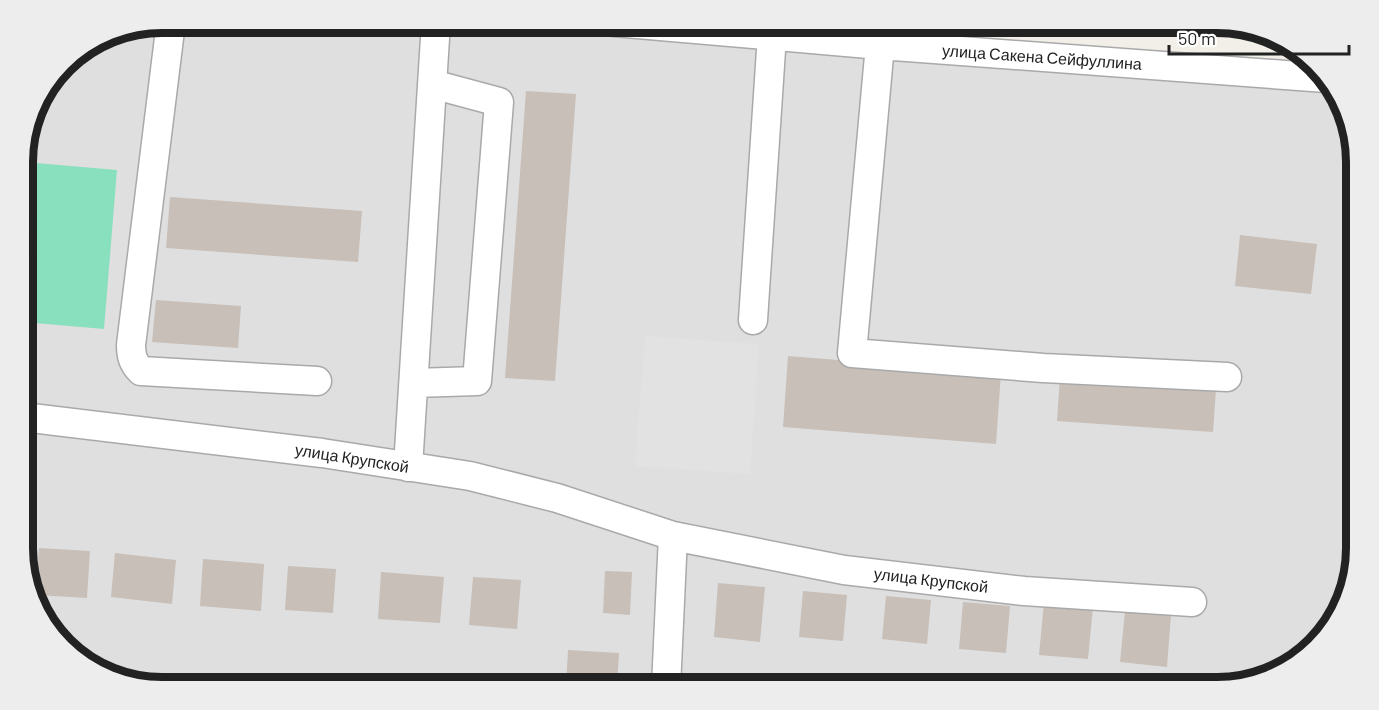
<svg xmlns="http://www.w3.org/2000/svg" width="1379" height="710" font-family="Barlow,sans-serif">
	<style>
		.residential { fill: #e0dfdf }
		.pitch { fill: #88e0be }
		.parking { fill: #e2e2e2 }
		.building { fill: #c7bfb8 }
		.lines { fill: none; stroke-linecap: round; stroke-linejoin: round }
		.minor-casing { stroke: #a9a9a9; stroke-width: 31 }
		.minor { stroke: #fff; stroke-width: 28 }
		.labels { text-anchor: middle; stroke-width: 5; stroke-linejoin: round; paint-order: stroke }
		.street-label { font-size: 16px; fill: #222; stroke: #fff }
		.rim { fill: none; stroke: #222; stroke-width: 8 }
	</style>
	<rect width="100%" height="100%" fill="#f2efe9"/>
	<path class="residential" d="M162,22H640L1333,84L1355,144L1356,549L1342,610L1294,664L1226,687H162L100,673L46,626L24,567L23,152L37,100L70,57L109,33Z"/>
	<path class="pitch" d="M24,162L117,170L104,329L23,322Z"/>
	<path class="parking" d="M645,336L759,344L750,474L635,466Z"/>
	<path class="building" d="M1214,22L1249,30V31L1213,29Z
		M526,91L576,94L555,381L505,378Z
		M1349,126L1355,144V195L1344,194Z
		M170,197L362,211L358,262L166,248Z
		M1240,235L1317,244L1311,294L1235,286Z
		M156,300L241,306L238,348L152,342Z
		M788,356L1001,373L996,444L783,427Z
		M1060,377L1216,389L1213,432L1057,421Z
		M39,548L90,551L87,598L36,595Z
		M115,553L176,560L172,604L111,597Z
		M203,559L264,564L261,611L200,606Z
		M288,566L336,569L333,613L285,610Z
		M605,571L632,572L630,615L603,613Z
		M381,572L444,577L440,623L378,619Z
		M473,577L521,580L517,629L469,625Z
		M718,583L765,587L760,642L714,637Z
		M803,591L847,595L843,641L799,637Z
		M886,596L931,600L927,644L882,639Z
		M963,602L1010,606L1006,653L959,649Z
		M1044,602L1093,607L1088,659L1039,655Z
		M1125,611L1171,615L1167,667L1120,662Z
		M568,650L619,653L617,687H566Z"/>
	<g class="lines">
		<defs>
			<path id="minor" d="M171,22L131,345C131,356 133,363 141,371L317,381
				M614,22L880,45L1326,78
				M880,45L852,353L1043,368L1227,377
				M753,320L772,35
				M414,383L477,381L499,102L432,84
				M23,417L322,453L470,476L557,498L673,536L844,570L1024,591L1192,602
				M408,467L436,22
				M666,687L673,536"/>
		</defs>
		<use href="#minor" class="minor-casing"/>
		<use href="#minor" class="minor"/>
	</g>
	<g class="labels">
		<g class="street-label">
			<text transform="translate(1042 57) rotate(4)" y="6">улица Сакена Сейфуллина</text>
			<text transform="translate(352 458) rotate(9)" y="6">улица Крупской</text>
			<text transform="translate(931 580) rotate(7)" y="6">улица Крупской</text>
		</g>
	</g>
	<path d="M0 0H1379V710H0ZM162 33H1217A129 129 0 0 1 1346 162V548A129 129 0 0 1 1217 677H162A129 129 0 0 1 33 548V162A129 129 0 0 1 162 33Z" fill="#ededed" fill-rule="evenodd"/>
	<path class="rim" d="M162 33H1217A129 129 0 0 1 1346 162V548A129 129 0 0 1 1217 677H162A129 129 0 0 1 33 548V162A129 129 0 0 1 162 33Z"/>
	<path d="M1169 45v9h180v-9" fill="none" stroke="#222222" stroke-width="3"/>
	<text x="1178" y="45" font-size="18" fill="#222222" stroke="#ffffff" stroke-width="4.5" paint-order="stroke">50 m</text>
</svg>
